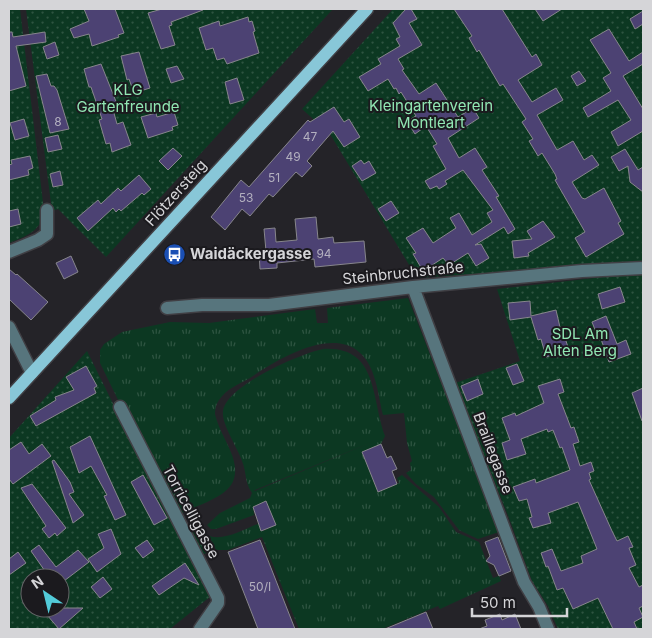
<svg xmlns="http://www.w3.org/2000/svg" width="652" height="638" font-family="Inter,sans-serif">
	<style>
		.grass { fill: url(#grass-tufts); fill-rule: evenodd }
		.park { fill: url(#park-dots); fill-rule: evenodd }
		.building { fill: #4c4273; stroke: #87868c }
		.lines { fill: none; stroke-linecap: round; stroke-linejoin: round }
		.minor-casing { stroke: #403f44; stroke-width: 15 }
		.major-casing { stroke: #403f44; stroke-width: 15 }
		.minor { stroke: #57757d; stroke-width: 12 }
		.major { stroke: #88c7d8; stroke-width: 12 }
		.labels { text-anchor: middle; stroke-width: 4; stroke-linejoin: round; paint-order: stroke }
		.number-label { font-size: 12px; fill: #b3b0bf }
		.park-label { font-size: 15px; fill: #91e7b3; stroke: #1b1a1e }
		.street-label { font-size: 15px; fill: #d5d5d8; stroke: #1b1a1e }
		.poi-label { font-size: 15px; font-weight: bold; fill: #d5d5d8; stroke: #1b1a1e; text-anchor: start }
	</style>
	<defs>
		<pattern id="grass-tufts" width="24" height="20" patternUnits="userSpaceOnUse" patternTransform="scale(1.25)"><rect width="24" height="20" fill="#0c3822"/><path d="M3 7l-1-3M5 7V3M7 7l1-3M15 17l-1-3M17 17v-4M19 17l1-3" fill="none" stroke="#2e5441"/></pattern>
		<pattern id="park-dots" width="8" height="8" patternUnits="userSpaceOnUse" patternTransform="scale(1.25)"><rect width="8" height="8" fill="#0c3822"/><path d="M2 2h.1M6 6h.1" fill="none" stroke="#2e5441" stroke-width="1.8" stroke-linecap="round"/></pattern>
	</defs>
	<rect width="100%" height="100%" fill="#242328"/>
	<path class="grass" d="M408,298L499,532L478,539L459,530L434,497L416,484L406,473L411,470L410,463L412,461L407,443L404,413L383,415C378,395 376,366 359,352C330,327 275,361 250,378C239,384 226,389 219,400C216,404 215,409 215,414C218,427 225,438 230,450C249,493 212,498 180,514L124,412L100,363V350L104,344L122,332L170,322L209,323L315,309L317,323H328L327,308Z
		M323,349C378,346 371,397 385,436L381,444L362,452L378,492L399,483L397,478L402,475L439,507L456,532L479,542L493,578L499,576L501,581L440,609L438,606L382,629H299L262,537L228,550H216L209,536C226,541 244,529 260,523L263,531L276,525L266,501L253,507L254,515L216,529H211L207,525L220,513L250,498L252,493C244,481 247,473 242,461C238,448 221,424 223,411C226,386 299,354 323,349ZM377,440L255,491L254,490H255Z
		M190,527L199,531L209,552L201,555L188,530Z"/>
	<path class="park" d="M9,9H20L44,211C41,232 26,236 9,243Z
		M26,9H333L106,257L58,209L52,211Z
		M393,9H643V262L417,278L330,134L302,109Z
		M639,273H643V629H558L548,606L532,581L509,518L455,383L520,361L497,289Z
		M87,351L185,549L211,596L170,629H9V438ZM30,578H60V608H30Z"/>
	<path class="building" d="M84,9H115L124,33L118,35L119,37L92,46L89,34L74,38L70,29L89,21Z
		M162,9H203V10L171,22L172,25L169,26L175,45L161,49L148,13Z
		M406,9H411L417,19L409,23L422,45L398,59L404,69L402,70L419,94L436,83L458,117L473,108L479,118L448,138L459,158L475,148L487,167L482,170L499,196L496,197L515,229L508,234L504,227L475,245L481,244L489,258L476,266L468,253L449,265L443,258L423,271L413,254L416,253L406,238L423,228L433,243L456,228L450,218L459,213L472,235L492,222L487,213L493,210L463,170L445,181L447,184L439,189L437,186L430,189L425,181L446,169L433,146L437,144L426,126L415,134L407,121L416,116L401,92L399,94L396,88L394,89L388,79L368,91L359,77L381,64L378,59L400,46L396,39L400,37L393,23Z
		M454,9H502L532,57L536,54L542,65L518,80L532,102L556,88L563,100L537,115L557,150L573,141L584,160L592,155L599,165L572,182L582,198L585,199L604,188L621,221L618,223L624,234L586,257L575,238L585,232L555,180L557,179L555,174L542,153L538,156L529,141L533,139L522,122L526,119L503,84L500,86L479,50L477,52L469,38L472,36Z
		M535,9H562L543,21Z
		M643,11V24L635,29L630,19Z
		M248,17L249,22L252,21L255,31L253,32L259,53L227,64L224,58L217,60L213,48L206,50L199,28L219,21L220,26Z
		M609,29L629,61L643,52V64L623,76L643,109V131L618,146L611,132L631,120L618,100L588,117L583,108L611,91L603,78L611,73L590,40Z
		M9,32H12L13,37L45,32L46,42L16,46L26,86L9,91Z
		M55,42L59,55L47,59L43,47Z
		M139,52L150,88L134,93L129,79L127,80L121,56Z
		M101,64L117,104L112,106L117,124L123,122L131,145L112,152L110,143L106,144L99,120L102,119L91,87H89L84,69Z
		M177,66L184,79L171,83L166,69Z
		M579,71L586,81L577,86L571,76Z
		M47,74L51,86H54L57,90L69,129L50,133L36,76Z
		M237,78L244,100L230,104L225,82Z
		M334,107L344,122L349,119L360,137L344,147L333,131L307,161L312,166L302,177L296,172L273,197L269,194L250,216L242,209L225,230L211,217L241,180L249,187L308,120L310,122Z
		M174,112L178,125L172,127L173,130L148,138L141,117L156,113L157,117Z
		M24,119L29,136L15,140L10,123Z
		M58,135L62,149L48,152L45,138Z
		M173,148L182,156L168,170L159,161Z
		M625,149L638,170L643,167V192L630,182L628,166L619,171L611,157Z
		M30,156L33,168L28,170L29,175L9,180V165L12,164L11,160Z
		M361,160L364,164L369,161L376,173L362,181L352,166Z
		M60,171L63,185L53,187L50,174Z
		M139,175L151,189L144,195L142,193L121,211L119,209L116,212L113,208L88,231L77,218L98,200L101,204L118,188L121,191Z
		M391,201L399,213L386,221L378,209Z
		M18,209L21,224L9,227V211Z
		M316,217L318,239L333,237L334,243L364,241L366,262L315,267L314,259L277,263V268L260,269L259,252L266,251L264,229L275,228L276,242L297,240L295,219Z
		M543,221L555,237L528,253L529,256L514,258L512,241L532,239L527,231Z
		M71,256L78,272L64,279L56,263Z
		M9,269L16,275L17,274L48,302L31,320L9,299Z
		M620,287L625,302L602,309L598,294Z
		M530,301L531,316L556,310L562,336L564,335L569,350L546,357L541,339L538,340L531,317L510,320L508,303Z
		M606,316L617,344L626,340L631,354L609,362L601,339L599,340L592,322Z
		M517,364L524,381L513,385L506,368Z
		M86,366L97,386L94,388L96,393L36,426L30,416L56,400L55,397L74,390L66,377Z
		M478,379L483,394L467,401L461,386Z
		M560,379L564,392L558,394L571,428L574,427L579,442L573,444L580,466L591,462L594,471L589,473L591,479L589,480L612,531L617,541L628,536L633,547L629,548L636,565L629,568L639,587L643,585V606L639,608L643,617L634,622L637,629H613L598,598L573,609L563,588L557,590L548,566L546,567L541,553L552,549L561,571L583,563L581,556L597,549L578,502L548,513L551,523L533,528L529,518L532,517L527,499L519,501L513,487L535,479L536,483L570,470L562,447L560,448L553,430L548,432L547,429L521,439L526,454L507,460L502,443L510,440L502,418L515,413L516,416L544,403L538,386Z
		M643,388V421H642L632,393Z
		M90,436L126,515L115,520L104,496L107,495L91,466L79,473L70,447Z
		M21,442L29,454L42,444L51,456L13,484L9,479V450Z
		M381,444L387,458L391,456L397,469L392,471L397,484L378,492L362,452Z
		M54,460L70,482L74,492L69,494L84,515L73,523L52,461Z
		M143,475L167,518L154,525L131,482Z
		M32,484L66,528L57,536L55,533L49,538L42,529L46,526L21,488Z
		M266,501L276,525L261,531L253,507Z
		M111,529L121,554L97,572L88,559L104,548L98,534Z
		M498,537L511,571L499,576L494,565L486,561L490,556L485,542Z
		M147,540L154,550L143,558L135,548Z
		M260,540L295,629H258L228,552Z
		M39,545L56,567L78,550L89,562L60,584V578H42L47,574L31,551Z
		M18,552L26,563L9,575V559Z
		M185,563L199,585L184,578L159,595L152,586Z
		M103,577L112,589L100,598L91,587Z
		M41,608H83L59,629Z
		M426,612L433,629H385Z
		M500,614L502,620L515,614L521,629H479L487,626L485,620Z"/>
	<g class="lines">
		<defs>
			<path id="minor" d="M9,252L38,240L47,234V210
				M413,287L524,582L539,607L548,629
				M167,308L202,305H269L413,287L582,271L643,268
				M9,327L32,373
				M120,407L218,598V603L200,629"/>
			<path id="major" d="M9,398L367,9"/>
		</defs>
		<use href="#minor" class="minor-casing"/>
		<use href="#major" class="major-casing"/>
		<use href="#minor" class="minor"/>
		<use href="#major" class="major"/>
	</g>
	<defs>
		<symbol id="bus-disc" viewBox="-11 -11 22 22"><circle r="9.5" fill="#1a4fb4" stroke="#1b1a1e"/><path d="M-5-6H5V4H4V6H2V4H-2V6H-4V4H-5ZM-3.5-4V0h7V-4ZM-3.5 1.2v1.5H-2V1.2ZM2 1.2v1.5H3.5V1.2Z" fill="#fff"/></symbol>
	</defs>
	<g fill-rule="evenodd">
		<use href="#bus-disc" x="162" y="242" width="25" height="25"/>
	</g>
	<g class="labels">
		<g class="number-label">
			<text x="58" y="126">8</text>
			<text x="310" y="141">47</text>
			<text x="293" y="161">49</text>
			<text x="274" y="182">51</text>
			<text x="246" y="202">53</text>
			<text x="324" y="258">94</text>
			<text x="260" y="591">50/I</text>
		</g>
		<g class="park-label">
			<text x="128" y="95">KLG<tspan x="128" dy="17">Gartenfreunde</tspan></text>
			<text x="431" y="111">Kleingartenverein<tspan x="431" dy="17">Montleart</tspan></text>
			<text x="580" y="339">SDL Am<tspan x="580" dy="17">Alten Berg</tspan></text>
		</g>
		<g class="street-label">
			<text transform="translate(176 193) rotate(-48)" y="5">Flötzersteig</text>
			<text transform="translate(403 273) rotate(-6)" y="5">Steinbruchstraße</text>
			<text transform="translate(493 453) rotate(69)" y="5">Braillegasse</text>
			<text transform="translate(191 512) rotate(62)" y="5">Torricelligasse</text>
		</g>
		<g class="poi-label">
			<text x="190" y="259">Waidäckergasse</text>
		</g>
	</g>
	<rect width="652" height="638" fill="none" stroke="#d5d5d8" stroke-width="20"/>
	<g transform="translate(45 593) rotate(325)"><circle r="24" fill="#1b1a1e" stroke="#656568"/>
	<path d="M0-4L9 19L0 12L-9 19Z" fill="#52cbd9"/>
	<text y="-8" font-size="14" font-weight="bold" text-anchor="middle" fill="#d5d5d8">N</text>
	</g>
	<path d="M472 608v8h95v-8" fill="none" stroke="#d5d5d8" stroke-width="2.5"/>
	<text x="480" y="608" font-size="15" fill="#d5d5d8" stroke="#1b1a1e" stroke-width="4" paint-order="stroke">50 m</text>
</svg>
